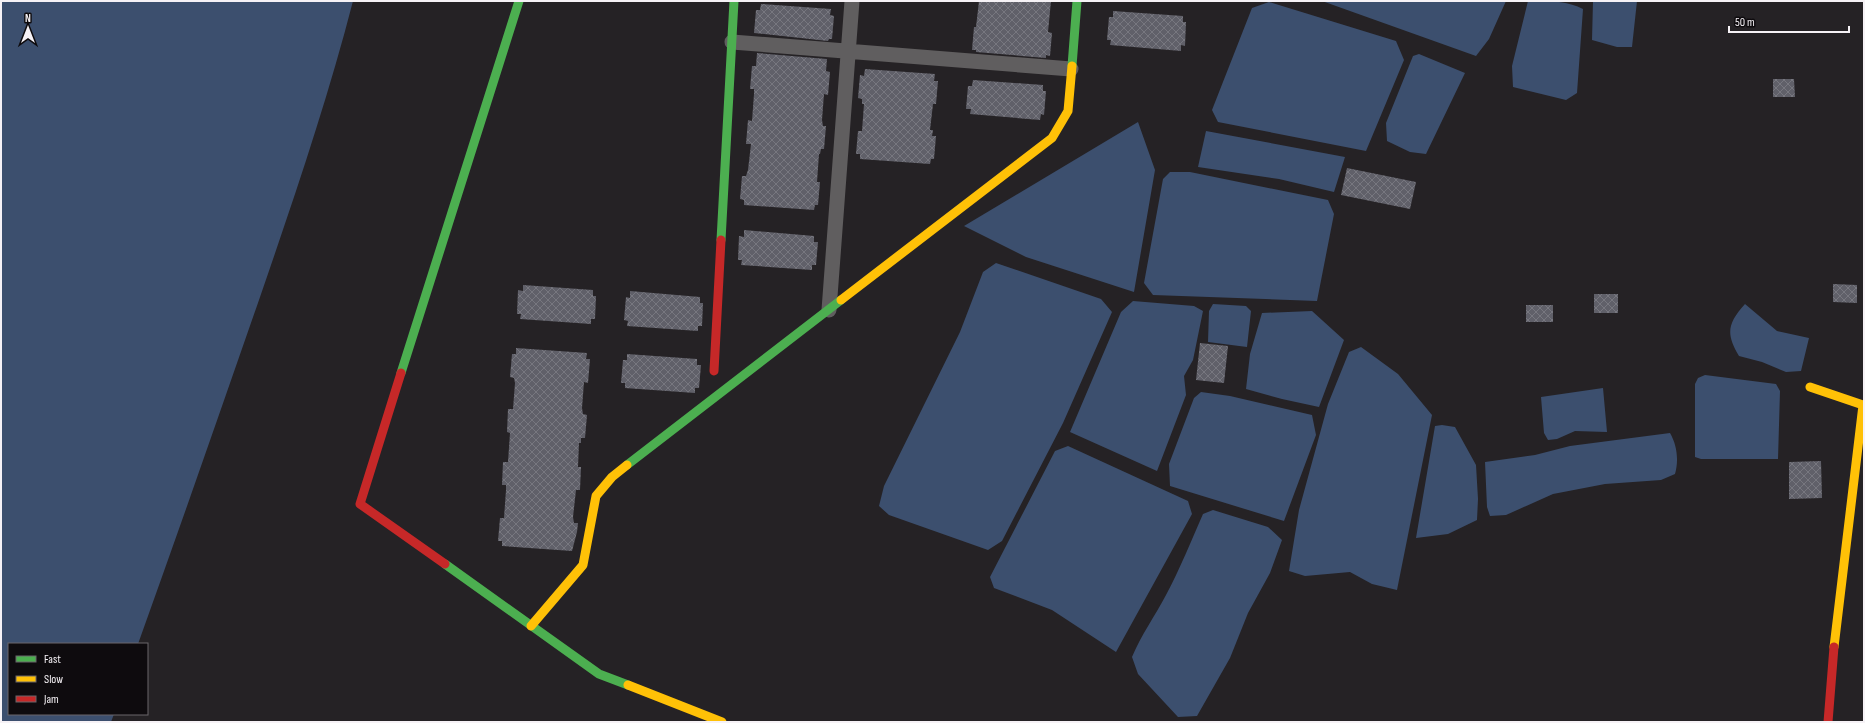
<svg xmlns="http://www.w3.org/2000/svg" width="1865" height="723" font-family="'Sofia Sans Condensed',sans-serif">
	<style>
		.water { fill: #3c4f6e }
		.building { fill: url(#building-cross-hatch) }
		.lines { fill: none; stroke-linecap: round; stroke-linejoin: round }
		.street { stroke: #605e5f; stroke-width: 15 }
		.fast { stroke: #4caf50; stroke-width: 9 }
		.slow { stroke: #ffc107; stroke-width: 9 }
		.jam { stroke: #c62828; stroke-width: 9 }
	</style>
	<defs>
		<pattern id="building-cross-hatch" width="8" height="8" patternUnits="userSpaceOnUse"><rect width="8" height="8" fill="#606069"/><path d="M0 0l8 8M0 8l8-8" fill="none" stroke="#77777f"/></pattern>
	</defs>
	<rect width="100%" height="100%" fill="#252225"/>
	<path class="water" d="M1,1H353C327,102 293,201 259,300C219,415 179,530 138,644H9V714H114L111,722H1Z
		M1322,1H1506L1489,39L1476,56Z
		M1528,1C1546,1 1566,0 1583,9L1577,93L1566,100L1513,87L1512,66Z
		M1593,1H1637L1632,47H1617L1592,40Z
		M1269,2L1396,41L1404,60L1366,151L1218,122L1212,110L1252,8Z
		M1419,54L1465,73L1426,154L1410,152L1387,141L1386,123L1413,56Z
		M1138,122L1155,170L1134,292L1026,257L964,226Z
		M1206,131L1345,157L1334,192L1279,179L1198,167Z
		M1170,172H1190L1328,200L1334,214L1317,301L1153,295L1144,283L1163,179Z
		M996,263L1101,299L1112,312L1063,423L1002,541L988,550L889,515L879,506L884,486L960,332L983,272Z
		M1133,301L1194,306L1203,311L1193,360L1184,376L1186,395L1157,471L1070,432L1121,312Z
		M1213,304L1246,306L1251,311L1247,347L1208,342L1209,311Z
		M1745,304L1777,331L1809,338L1801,371L1786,372L1762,362L1739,356C1726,334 1727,324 1745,304Z
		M1312,311L1344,340L1319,407L1282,399L1246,389L1250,354L1262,313Z
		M1361,347L1398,374L1432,415L1397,590L1372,584L1350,572L1305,576L1289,571L1299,510L1328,404L1349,352Z
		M1705,375L1776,384L1780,391L1778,459H1701L1695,457V384L1698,378Z
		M1603,388L1607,432L1575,431L1557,439L1548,440L1544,433L1541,397Z
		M1201,392L1230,396L1312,415L1316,435L1284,521L1170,486L1169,464L1194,398Z
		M1442,425L1455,427L1476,465L1478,499L1477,520L1448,534L1416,538L1435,426Z
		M1670,433C1677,445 1679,460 1675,474L1661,480L1605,484L1553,494L1506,515L1490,516L1487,507L1485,462L1535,455L1570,446Z
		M1068,446L1188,501L1192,514L1116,652L1052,610L994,588L990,577L1055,451Z
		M1213,510L1268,527L1282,540L1270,573L1248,613L1230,658L1197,716L1178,717L1138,674L1132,657C1141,635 1155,616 1166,595C1180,569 1191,541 1203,514Z"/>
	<path class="building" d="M979,1H1051L1048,32L1052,33L1050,56L1046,55V58L976,52V50H972L974,27H976Z
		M761,4L831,9L830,15L834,16L832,39H829L828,41L754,33L756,10H760Z
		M1113,11L1183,16V22H1186L1185,46L1181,45V51L1110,45L1111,40H1107L1109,17H1113Z
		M757,53L827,59L826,71L830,72L828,95L824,94L822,120L823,126H826L824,149H821L820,154H819L817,182H820L818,205H815L814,210L744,205V200L740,199L742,176H746L748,170L751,144H746L748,120L752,121L754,94V89H750L752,66H756Z
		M865,69L935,74L934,81H938L936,104H933L930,130H933L932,136H936L934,159H931L930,164L860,159V154H856L858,131H862L864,104H862V99L858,98L860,75L864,76Z
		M1773,79H1794L1795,97H1773Z
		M973,80L1043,85V91H1046L1044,115L1041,114L1040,120L970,114L971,109H966L968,86H972Z
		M1347,168L1416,182L1410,209L1341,195Z
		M744,230L814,236V242H818L816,265H812V270L741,265L742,260H738L739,236L744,237Z
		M1833,284L1857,285V303L1833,302Z
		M523,285L593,290V296H596L595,319H591V324L520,319L521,314H517L518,290L523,291Z
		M630,291L700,297V303H703L702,326H698V331L627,326L628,321L624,320L626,297L630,298Z
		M1594,294H1618V313H1594Z
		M1526,305H1553V322H1526Z
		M1200,343L1228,346L1224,383L1196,380Z
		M516,348L587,353L586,359H590L588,383L584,382L582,408L583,414L587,415L585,438H581V443H579L578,467H581L580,490H576L573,517L574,523H578L577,532L572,551L502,546V541H498L500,518H504L506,490V485H502L503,462H508L510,433L507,432L508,409H513L515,383L514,378L510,377L512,354H516Z
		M627,354L697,359V365H701L699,388H695V393L625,388V383H621L623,360H627Z
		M1821,461L1822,498L1789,499V462Z"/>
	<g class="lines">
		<path class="street" d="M732,42L1071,69
			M829,310L852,1"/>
		<path class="fast" d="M1072,66L1077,1
			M721,240L734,1
			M401,373L519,1
			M627,465L841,300
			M445,564L599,674L628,685"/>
		<path class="slow" d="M841,300L1052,138L1068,111L1072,66
			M1810,387L1863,405L1834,647
			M531,626L583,565L596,496L612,477L627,465
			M628,685L722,722"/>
		<path class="jam" d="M714,371L721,240
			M401,373L360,504L445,564
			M1828,722L1834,647"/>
	</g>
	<rect width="1865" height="723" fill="none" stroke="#f6f2f6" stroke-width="4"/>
	<rect x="8" y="643" width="140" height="72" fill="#0e0b0e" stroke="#6b676b"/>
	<rect x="16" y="656" width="20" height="6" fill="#4caf50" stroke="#6b676b"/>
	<text x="44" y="663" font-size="12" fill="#f6f2f6">Fast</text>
	<rect x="16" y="676" width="20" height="6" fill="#ffc107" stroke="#6b676b"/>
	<text x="44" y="683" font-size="12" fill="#f6f2f6">Slow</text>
	<rect x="16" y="696" width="20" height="6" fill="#c62828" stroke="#6b676b"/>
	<text x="44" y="703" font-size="12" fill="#f6f2f6">Jam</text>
	<g transform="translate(28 28)" stroke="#0e0b0e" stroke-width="3" paint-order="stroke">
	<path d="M0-3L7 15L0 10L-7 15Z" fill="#f6f2f6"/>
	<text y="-6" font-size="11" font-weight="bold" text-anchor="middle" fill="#f6f2f6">N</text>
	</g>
	<path d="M1729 26v6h120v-6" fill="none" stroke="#f6f2f6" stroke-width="2"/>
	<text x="1735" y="26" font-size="12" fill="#f6f2f6" stroke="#0e0b0e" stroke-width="3" paint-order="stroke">50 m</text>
</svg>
